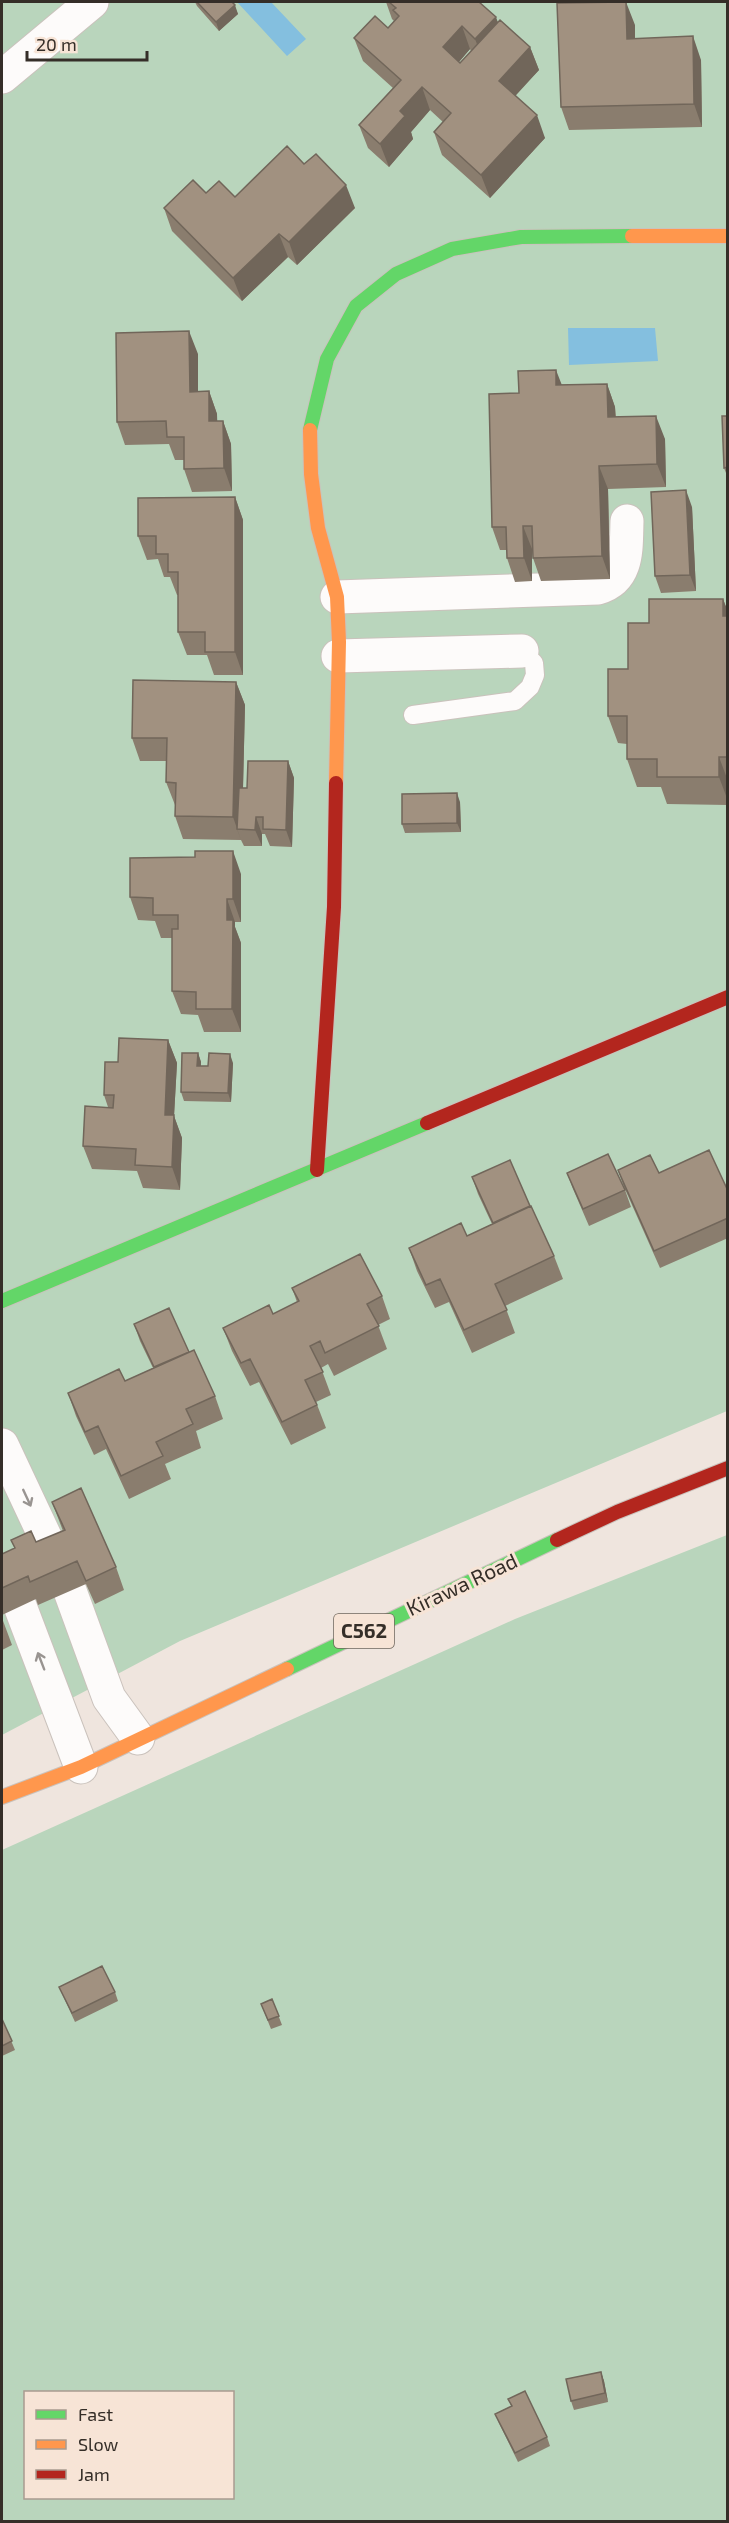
<svg xmlns="http://www.w3.org/2000/svg" width="729" height="2523" font-family="'Exo 2',sans-serif">
	<style>
		.green { fill: #b9d5bc; fill-rule: evenodd }
		.water { fill: #84bfdf }
		.lines { fill: none; stroke-linecap: round; stroke-linejoin: round }
		.lane-casing { stroke: #cac2bc; stroke-width: 20 }
		.street-casing { stroke: #cac2bc; stroke-width: 35 }
		.fast-casing { stroke: #cac2bc; stroke-width: 16 }
		.slow-casing { stroke: #cac2bc; stroke-width: 16 }
		.jam-casing { stroke: #cac2bc; stroke-width: 16 }
		.lane { stroke: #fdfbfa; stroke-width: 18 }
		.street { stroke: #fdfbfa; stroke-width: 33 }
		.fast { stroke: #63d668; stroke-width: 14 }
		.slow { stroke: #ff974d; stroke-width: 14 }
		.jam { stroke: #b3261e; stroke-width: 14 }
		.wall { fill: #8a7d6e; fill-rule: evenodd }
		.shaded-wall { fill: #71665a }
		.building { fill: #a19180; stroke: #71665a; stroke-width: 1.5 }
		.oneway { stroke: #999491 }
		.labels { text-anchor: middle; stroke-width: 6; stroke-linejoin: round; paint-order: stroke }
		.shield { fill: #f7e4d6; stroke: #6f655c; stroke-width: 1.5 }
		.shield-label { font-size: 20px; font-weight: bold; fill: #352e28 }
		.street-label { font-size: 21px; fill: #352e28; stroke: #f7e4d6 }
	</style>
	<rect width="100%" height="100%" fill="#efe5de"/>
	<path class="green" d="M2,2H727V1411L180,1641L2,1735Z
		M727,1535V2521H2V1850L515,1619ZM26,2392H232V2498H26Z"/>
	<path class="water" d="M237,2H271L306,39L287,56Z
		M568,328H655L658,361L569,365Z"/>
	<g class="lines">
		<defs>
			<path id="lane" d="M413,715L515,701L530,687L535,675L534,663L522,651"/>
			<path id="street" d="M2,77L92,2
				M337,597L598,588C629,579 626,549 627,521
				M338,656L522,651
				M2,1445L56,1560
				M70,1591L109,1698L138,1738
				M20,1606L81,1767"/>
			<path id="fast" d="M310,430L327,359L356,306L396,274L452,249L521,237L632,236
				M2,1301L427,1123
				M287,1669L557,1540"/>
			<path id="slow" d="M632,236H728
				M310,430L311,474L318,528L337,597L339,642L336,783
				M2,1797L81,1767L287,1669"/>
			<path id="jam" d="M427,1123L728,997
				M317,1170L334,907L336,783
				M557,1540L617,1512L728,1468"/>
		</defs>
		<use href="#lane" class="lane-casing"/>
		<use href="#street" class="street-casing"/>
		<use href="#fast" class="fast-casing"/>
		<use href="#slow" class="slow-casing"/>
		<use href="#jam" class="jam-casing"/>
		<use href="#lane" class="lane"/>
		<use href="#street" class="street"/>
		<use href="#fast" class="fast"/>
		<use href="#slow" class="slow"/>
		<use href="#jam" class="jam"/>
	</g>
	<path class="wall" d="M195,2H232L238,14L219,31L197,6Z
		M386,2H479L498,22L530,47L539,70L515,95L545,138L490,198L442,155L434,132L443,122L430,110L411,132L413,139L389,167L368,148L359,125L393,88L363,61L354,38L388,28L394,21L392,19ZM470,49L471,51L460,63L459,62Z
		M635,25V39L701,60L702,127L569,130L561,107Z
		M304,164L355,208L297,265L288,257L242,301L172,231L164,208L206,193L235,197Z
		M198,354V392L209,391L217,414V421H223L231,444L232,491L192,492L184,469V460H175L169,444L125,445L117,422Z
		M607,384L615,407L616,417L665,439L666,487L608,489L610,579L541,581L533,558L532,549V581L515,582L507,558V550H500L492,527L519,393L562,385Z
		M728,416V478L724,468Z
		M235,497L243,520V675H214L207,655H187L178,632V595H177L170,577H164L158,559L147,560L138,536Z
		M692,507L696,591L661,593L655,576Z
		M723,599L728,612V805L667,804L661,787H637L627,759V744L618,743L608,716L628,669L649,623Z
		M236,682L245,705L243,788H247L288,761L294,778L292,847L270,846L265,834H262V846H244L241,840L183,839L175,816V805L166,782L167,761H140L132,738Z
		M460,802L461,832L405,833L402,824Z
		M241,874V922H235V927L241,943V1032H204L198,1015L181,1014L172,991V938H161L155,921L138,920L130,897Z
		M168,1040L177,1063L174,1116L182,1138L180,1190L143,1188L137,1171L92,1169L83,1146L108,1107L104,1095L118,1062Z
		M198,1053L201,1062V1066H208L233,1063L231,1102L184,1101L181,1092Z
		M618,1170L659,1173L728,1191V1238L660,1268L624,1187Z
		M567,1173L625,1190L631,1207L589,1226L573,1189Z
		M472,1177L530,1206L554,1256L563,1279L505,1306L515,1333L472,1353L449,1302L435,1308L417,1271L409,1248L467,1236L492,1224L478,1194Z
		M292,1288L382,1296L390,1319L378,1325L387,1349L334,1376L328,1364L321,1368L331,1395L316,1402L326,1428L291,1445L259,1382L250,1386L232,1351L223,1328L273,1314L297,1302Z
		M134,1324L189,1352L215,1396L223,1419L196,1431L201,1448L165,1464L171,1479L129,1499L106,1449L94,1455L76,1416L68,1393L125,1381L153,1368L140,1341Z
		M52,1502L116,1567L124,1590L95,1604L86,1584L38,1605L36,1599L2,1615V1554L36,1542L63,1531Z
		M2,1618L12,1645L2,1650Z
		M59,1987L115,1992L118,2001L75,2022Z
		M272,1999L282,2025L271,2029L261,2004Z
		M2,2019L15,2050L2,2056Z
		M601,2372L604,2381L608,2402L574,2410L571,2401Z
		M508,2399L547,2437L550,2446L518,2462L499,2423L495,2414L511,2406Z"/>
	<path class="shaded-wall" d="M626,2L635,25V62L627,39Z
		M235,5L238,14L219,31L216,22Z
		M496,17L504,40L484,62L475,39Z
		M462,26L470,49L452,70L443,47Z
		M693,36L701,60L702,127L694,104Z
		M530,47L539,70L508,104L499,81Z
		M422,87L430,110L411,132L413,139L389,167L380,144L400,111Z
		M537,115L545,138L490,198L481,175Z
		M346,185L355,208L297,265L289,242Z
		M279,234L288,257L242,301L233,278Z
		M189,331L198,354V415L190,392Z
		M556,370L565,393L556,385Z
		M607,384L615,407L616,440L608,417Z
		M209,391L217,414L218,444L209,421Z
		M656,416L665,439L666,487L657,464Z
		M223,421L231,444L232,491L224,468Z
		M599,466L608,489L610,579L602,556Z
		M686,490L692,507L696,591L690,575Z
		M235,497L243,520V675L235,652Z
		M523,526L532,549V581L524,558Z
		M723,599L728,612V629L723,616Z
		M236,682L245,705L242,829H237L241,840L233,817Z
		M719,757L728,781V801L719,777Z
		M288,761L294,778L292,847L286,830Z
		M457,793L460,802L461,832L457,823Z
		M256,817L262,834V846L255,830Z
		M233,851L241,874V922L233,899Z
		M227,899L235,922V927L241,943V1032L232,1009L227,920Z
		M168,1040L177,1063L174,1116L182,1138L180,1190L172,1167L165,1115Z
		M198,1053L201,1062L200,1075L197,1066Z
		M230,1054L233,1063L231,1102L228,1093Z
		M601,2372L604,2381L608,2402L605,2393Z"/>
	<path class="building" d="M197,2H232L235,5L216,22Z
		M389,2H479L496,17L475,39L462,26L443,47L460,63L500,20L530,47L499,81L537,115L481,175L434,132L451,113L422,87L400,111L405,116L380,144L359,125L401,80L354,38L375,16L388,28L399,16L393,10L396,8Z
		M626,2L627,39L693,36L694,104L561,107L557,3Z
		M287,146L304,164L316,154L346,185L289,242L279,234L233,278L164,208L193,180L206,193L219,181L235,197Z
		M189,331L190,392L209,391V421H223L224,468L184,469V437H167L166,421L117,422L116,333Z
		M556,370V385L607,384L608,417L656,416L657,464L599,466L602,556L533,558L532,526H523L524,558H507L506,527H492L489,394L519,393L518,371Z
		M722,416H728V467L724,468Z
		M686,490L690,575L655,576L651,492Z
		M235,497V652H205V632H178V572H168V554H156V536H138V498Z
		M649,599H723V616H728V757H719V777H657V759H627V716H608V669H628V623H649Z
		M133,680L236,682L233,817L175,816L176,783L166,782L167,738H132Z
		M248,761H288L286,830L263,829V817H256L255,830L237,829L239,788H247Z
		M457,793V823L402,824V794Z
		M195,851H233V899H227V920H233L232,1009H196V992L172,991V929H178V915H153V898L130,897V858L195,857Z
		M119,1038L168,1040L165,1115H174L172,1167L135,1165L136,1149L83,1146L85,1106L113,1108L114,1095H104L105,1062H118Z
		M182,1053H198L197,1066H208L209,1053L230,1054L228,1093L181,1092Z
		M709,1150L728,1191V1218L654,1251L618,1170L650,1155L659,1173Z
		M608,1154L625,1190L583,1209L567,1173Z
		M510,1160L530,1206L493,1223L472,1177Z
		M531,1206L554,1256L495,1284L507,1310L464,1330L440,1279L426,1285L409,1248L461,1223L467,1236Z
		M360,1254L382,1296L367,1304L379,1326L325,1353L320,1341L310,1346L323,1372L305,1380L317,1405L282,1422L250,1359L241,1363L223,1328L269,1305L273,1314L299,1301L292,1288Z
		M169,1308L189,1352L154,1367L134,1324Z
		M194,1350L215,1396L186,1409L193,1424L156,1442L163,1456L121,1476L98,1426L85,1432L68,1393L119,1369L125,1381Z
		M81,1488L116,1567L86,1581L77,1561L30,1582L28,1576L2,1588V1554L15,1548L11,1540L31,1531L36,1542L65,1530L52,1502Z
		M102,1966L115,1992L72,2013L59,1987Z
		M272,1999L279,2016L268,2020L261,2004Z
		M2,2019L12,2041L2,2046Z
		M601,2372L605,2393L571,2401L566,2379Z
		M525,2391L547,2437L515,2453L495,2414L512,2406L508,2399Z"/>
	<defs><path id="oneway-shaft" d="M-6 0H5M1.5-3L5.5 0L1.5 3" fill="none" stroke-width="1.6" stroke-linecap="round" stroke-linejoin="round" transform="scale(1.5)"/></defs>
	<g class="oneway">
		<use href="#oneway-shaft" transform="translate(27 1498) rotate(65)"/>
		<use href="#oneway-shaft" transform="translate(41 1661) rotate(-111)"/>
	</g>
	<g class="labels">
		<rect class="shield" x="334" y="1614" width="60" height="34" rx="4.5"/>
		<g class="shield-label">
			<text x="364" y="1638">C562</text>
		</g>
		<g class="street-label">
			<text transform="translate(462 1585) rotate(-25)" y="7">Kirawa Road</text>
		</g>
	</g>
	<rect width="729" height="2523" fill="none" stroke="#352e28" stroke-width="6"/>
	<rect x="24" y="2391" width="210" height="108" fill="#f7e4d6" stroke="#a99b90" stroke-width="1.5"/>
	<rect x="36" y="2410" width="30" height="9" fill="#63d668" stroke="#a99b90" stroke-width="1.5"/>
	<text x="78" y="2421" font-size="18" fill="#352e28">Fast</text>
	<rect x="36" y="2440" width="30" height="9" fill="#ff974d" stroke="#a99b90" stroke-width="1.5"/>
	<text x="78" y="2451" font-size="18" fill="#352e28">Slow</text>
	<rect x="36" y="2470" width="30" height="9" fill="#b3261e" stroke="#a99b90" stroke-width="1.5"/>
	<text x="78" y="2481" font-size="18" fill="#352e28">Jam</text>
	<path d="M27 51v9h120v-9" fill="none" stroke="#352e28" stroke-width="3"/>
	<text x="36" y="51" font-size="18" fill="#352e28" stroke="#f7e4d6" stroke-width="4.5" paint-order="stroke">20 m</text>
</svg>
